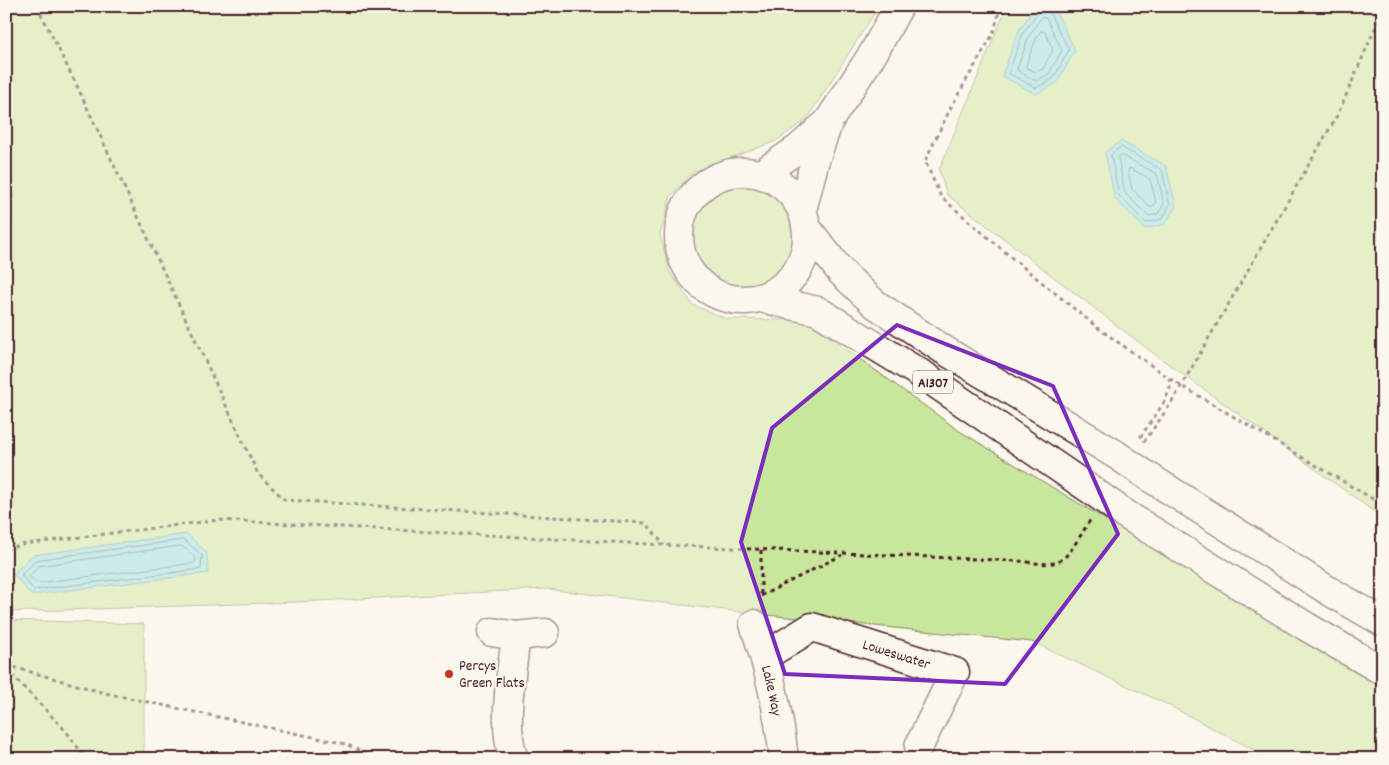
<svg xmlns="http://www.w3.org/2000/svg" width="1389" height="765" font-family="Dekko,sans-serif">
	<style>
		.green { fill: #c9e69d; stroke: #8a8264 }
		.water { fill: #8ddee7; stroke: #72929c }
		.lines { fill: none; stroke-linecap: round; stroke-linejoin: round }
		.shore { stroke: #656b76; stroke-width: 1 }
		.street-casing { stroke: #4a1f2b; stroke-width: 31 }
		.primary-casing { stroke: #4a1f2b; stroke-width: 31 }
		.path { stroke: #4a1f2b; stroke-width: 3; stroke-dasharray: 4 4; stroke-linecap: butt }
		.street { stroke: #fbf7ec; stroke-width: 28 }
		.primary { stroke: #fbf7ec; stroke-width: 28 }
		.primary-bridge-casing { stroke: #4a1f2b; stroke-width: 31; stroke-linecap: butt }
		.primary-bridge { stroke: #fbf7ec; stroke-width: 28 }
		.marked { fill: none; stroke: #7b2cbf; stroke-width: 4; stroke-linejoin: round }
		.poi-dot { fill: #c8321e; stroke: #fbf7ec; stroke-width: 2 }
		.labels { text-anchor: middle; stroke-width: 4.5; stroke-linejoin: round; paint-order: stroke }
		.shield { fill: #fbf7ec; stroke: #7f6065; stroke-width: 1 }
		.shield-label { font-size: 14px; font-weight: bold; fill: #4a1f2b }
		.street-label { font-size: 15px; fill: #4a1f2b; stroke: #fbf7ec }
		.poi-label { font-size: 15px; fill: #4a1f2b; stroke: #fbf7ec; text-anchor: start }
	</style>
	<rect width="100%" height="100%" fill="#fbf7ec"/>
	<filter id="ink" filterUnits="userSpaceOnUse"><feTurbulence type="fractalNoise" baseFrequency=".02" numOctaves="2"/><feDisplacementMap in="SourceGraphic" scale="10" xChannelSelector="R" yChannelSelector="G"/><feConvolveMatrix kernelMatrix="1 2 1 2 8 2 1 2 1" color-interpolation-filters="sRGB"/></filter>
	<g filter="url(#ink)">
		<path class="green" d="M6,6H879L807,119L776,141L693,172L671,196L660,235L670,273L693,305L727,319L806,320L958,430L1383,688V759H1271L1168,705L1032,642L767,615L546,589L298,602L6,612Z
			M1007,6H1036L1019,30L1055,10L1049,6H1383V518L1145,347L947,195L939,170Z
			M691 236a52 52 0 1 1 104 0a52 52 0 1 1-104 0Z
			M6,620L144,624V759H6Z"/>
		<path class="water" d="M1036,6H1049L1055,10L1075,50L1057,83L1036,94L1002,76L1019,30Z
			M1121,141L1166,166L1176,206L1165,224L1145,229L1115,199L1105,152Z
			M187,534L207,553L208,573L31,595L13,574L33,555Z"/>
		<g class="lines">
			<path class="shore" d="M1039,6V11L1023,33L1009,72L1010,74L1036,88L1053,79L1069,50L1048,10L1047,6
				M1042,17L1046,18L1062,50L1049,74L1036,81L1018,71L1017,69L1029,36Z
				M1041,31L1045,32L1053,50L1043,69L1036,72L1027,68L1026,65L1036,39Z
				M1121,147L1162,170L1170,205L1162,219L1146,223L1119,196L1111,155Z
				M1121,155L1157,174L1164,204L1158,214L1148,216L1125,193L1118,158Z
				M1130,168L1150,179L1156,202L1153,207H1150L1132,189L1128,171Z
				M184,540L202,555L201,569L34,590L21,575L36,560Z
				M182,546L196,558L195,563L37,583L29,576L39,566Z"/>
			<defs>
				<g id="street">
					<path id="s1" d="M754,624C769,668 779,713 784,759"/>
					<path d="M492,632L516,636C512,672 501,725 514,759"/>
					<path d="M516,636L545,633"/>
					<path id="s2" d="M765,656L812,627L955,672L919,746"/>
				</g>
				<path id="primary" d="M679 236a64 64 0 1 1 128 0a64 64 0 1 1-128 0Z
					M761,174L799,148L828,122L874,52L899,6
					M802,210L815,160L828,123
					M806,227L841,272L875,304L944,350L1115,454
					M760,298L818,311L926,377L1094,492
					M1149,477L1329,591L1383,622
					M1125,514L1307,627L1383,671"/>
			</defs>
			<use href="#street" class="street-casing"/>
			<use href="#primary" class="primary-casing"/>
			<path class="path" d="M37,6L77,86L258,474L285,500L646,523L664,545
				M1001,6L993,34L951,107L925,161L941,197L1012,258L1098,328L1169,378L1170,389L1163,404L1139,439
				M6,130L12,197L6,325
				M1170,379L1383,505
				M1144,442L1172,402L1338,114L1383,10
				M6,549L25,544L218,520L664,545L1019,561C1031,562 1050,567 1061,560C1071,554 1084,529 1091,519
				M761,550V597
				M761,596L842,555
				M6,665L105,693L346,744L375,759
				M6,669L66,731L86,759
				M6,754L9,759"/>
			<use href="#street" class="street"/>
			<use href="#primary" class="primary"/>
			<defs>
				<path id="primary-bridge" d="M1115,454L1149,477
					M1094,492L1125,514"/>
			</defs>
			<use href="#primary-bridge" class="primary-bridge-casing"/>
			<use href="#primary-bridge" class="primary-bridge"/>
		</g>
	</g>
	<path d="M0 0H1389V765H0ZM897,325L1053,386L1118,534L1005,684L785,674L741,542L772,428Z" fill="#fbf7ec" fill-opacity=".55" fill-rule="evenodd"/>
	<path class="marked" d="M897,325L1053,386L1118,534L1005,684L785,674L741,542L772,428Z"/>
	<circle class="poi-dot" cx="449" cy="674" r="5"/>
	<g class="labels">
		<rect class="shield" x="913" y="370.5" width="40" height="23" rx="4"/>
		<g class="shield-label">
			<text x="933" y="387">A1307</text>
		</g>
		<g class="street-label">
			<text dy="5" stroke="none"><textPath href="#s2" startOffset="144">Loweswater</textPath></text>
			<text dy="5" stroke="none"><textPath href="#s1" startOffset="69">Lake Way</textPath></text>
		</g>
		<g class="poi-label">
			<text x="459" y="670">Percys<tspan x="459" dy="17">Green Flats</tspan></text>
		</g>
	</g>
	<rect width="1389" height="765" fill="none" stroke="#fbf7ec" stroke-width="25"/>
	<rect x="12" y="12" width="1364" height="740" fill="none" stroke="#4a1f2b" stroke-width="2" filter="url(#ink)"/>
</svg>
